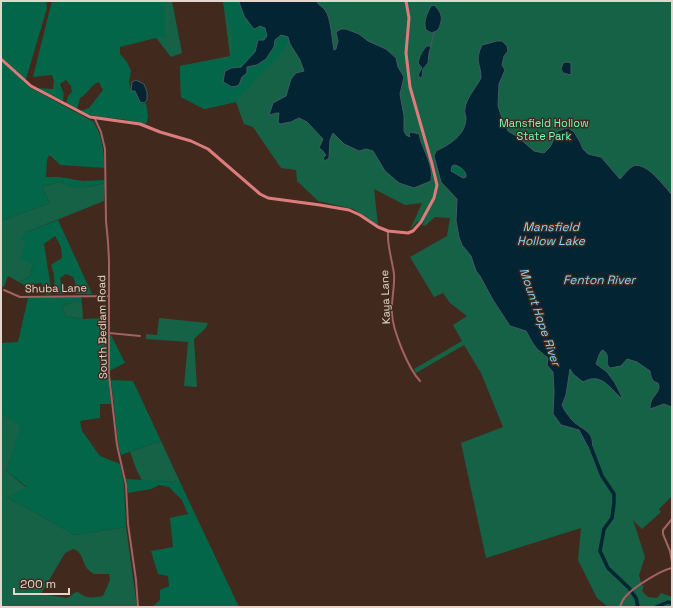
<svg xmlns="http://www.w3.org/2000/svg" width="673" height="608" font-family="'Space Grotesk',sans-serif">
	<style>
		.green { fill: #156247; fill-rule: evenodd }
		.forest { fill: #036648 }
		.water { fill: #022433; stroke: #465961; fill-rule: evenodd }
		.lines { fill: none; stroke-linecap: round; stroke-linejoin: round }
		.stream { stroke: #465961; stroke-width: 1 }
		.river { stroke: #022433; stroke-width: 3.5 }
		.street { stroke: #a06262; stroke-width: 2 }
		.secondary { stroke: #de7c7d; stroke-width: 3 }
		.labels { text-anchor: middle; stroke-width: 3; stroke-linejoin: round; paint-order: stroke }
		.park-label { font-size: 11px; fill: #70ffc6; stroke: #412a1d }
		.street-label { font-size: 11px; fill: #e5d5cd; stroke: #412a1d }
		.water-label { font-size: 12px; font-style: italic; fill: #8cd4fa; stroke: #412a1d }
	</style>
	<rect width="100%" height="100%" fill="#412a1d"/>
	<path class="green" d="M120,1H172L182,53L171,57L154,35Z
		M223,1H672V496L659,509L661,512L642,529L633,520L645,557L639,575L642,586L644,585L642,591L648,597L657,598L661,593L672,597V607H608L597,598L578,560L581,528L486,558L461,443L503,427L481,373L464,345L416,373L414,369L462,341L453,325L467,316L450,303L443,293L434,297L410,257L447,236L450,218L435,217L425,226L422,225L424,221L417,222L410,230L422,203L405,205L374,189L378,225L353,209L318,201L297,181L296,170L281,168L253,127L244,124L236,102L204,109L181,97L180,66L230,56Z
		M60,182C80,190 85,188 105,183L104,201L24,233L33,265L30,276L19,282L8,276L4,287L1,286V221L50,203L42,187Z
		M75,301L82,303L83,319L66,316L62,306Z
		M159,318L208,323L205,329L194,339L197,387L184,386L188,342L146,339V334L157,335Z
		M1,412L21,427L6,471L27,488L7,497L75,535L126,527L137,607H1ZM73,549C82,551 82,560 86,567C88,570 91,572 94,574H109L110,580L103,596C92,598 86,599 78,592C73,592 71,597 67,598L41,594L65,553Z
		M161,441L180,482L149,481L142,480L137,471L130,452Z"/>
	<path class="forest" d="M1,1H46L47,8L26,79L22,78L1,57Z
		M52,1H164L165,37L156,38L120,47V54L127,62L131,71L129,82L131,91H135L139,101L143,104L146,103L148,116L147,122L145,124C139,123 132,121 126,120C110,117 95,119 80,111L89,108L103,90L99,82C90,85 89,93 80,98L77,109L66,103L68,96L72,92L71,86L66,80L60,84L64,94L63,101L36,88L53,89L54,82L52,75L33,77Z
		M223,1H240L239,3L244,16L253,28L255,29L260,26L265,28L267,33L266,39L259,40L257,42L255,52L241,67L231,68L225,71L223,81C230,85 229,89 239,85L242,77L247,73V67C250,65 253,66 256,65C265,61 275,51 274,40L282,35L288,37L289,42L276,59L253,82L236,102L204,109L181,97L180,66L208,61L225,59L230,57C239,37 225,19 223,1Z
		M1,60L31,88L94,122L100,135L103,149L105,168L60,165C56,161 54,158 49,155L47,160L46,177H59L83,181L105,180V183L84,188L72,187L60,182L42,187L50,203L1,221Z
		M457,165L465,172L466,177L463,178L451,171L452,166Z
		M58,220L92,294H75V281L73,277L66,274L60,278L62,288L65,294H55L54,274L51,265L62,258L61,247L55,236L44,244L52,294L46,295L41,283L24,285L19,282L30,276L33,265L20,259L26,242L21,240L24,233Z
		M81,296L82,303L75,301L62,306L66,316L83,319L103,318L107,326V361L111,404H100V418L80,421L82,431L100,456L120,464L124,485L126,527L75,535L7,497L27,487L6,471L20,427L1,412V343L18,342L28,298Z
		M109,335H111L125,363L109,371Z
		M111,380L133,381L161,441L121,455L118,443Z
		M126,479L180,482L239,607H152L160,600V590L169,586L168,576L158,574L151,551L173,547L170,518L188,514L182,500L169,487L159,485L151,489L128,493Z"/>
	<path class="water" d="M240,1H316C318,5 322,6 325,10C331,17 332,41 334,50L336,49L338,41L336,32L341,29H346L359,34L368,41L386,49L396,58L398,67L404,77L400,94L404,116V131L406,135L410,137L409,134L411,132L419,134C422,150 434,164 431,181L414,188L399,183L385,171L373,151L366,149L359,151L344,144L333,133L330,140L329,158L325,161L323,158L326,155L322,150L319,148L323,139L307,122L299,118L291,122L280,124L278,122L279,113H277L269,115L273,103L286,96L291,79L296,73L304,71L300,60L290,44L288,37L281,35L275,40L274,47L266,59L257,65L247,67V73L242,77L239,85C230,89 230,85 223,82L225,71L231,68L241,67L255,52L258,40H264L267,36L265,28L260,26L255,29L253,28L244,16L239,2Z
		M434,5C443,13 443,20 438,30L432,33L426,30C423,21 427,14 431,6Z
		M497,41H502L507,46L508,51L504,56L502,65L505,70L499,84L498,106L503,121L508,131L518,137L534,151L544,153L550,147L558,131L568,128L574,132L580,142L583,149L588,154L601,157L620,179C624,175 628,169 633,166C646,161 664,186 672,195V407L664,404L650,409C650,407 650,405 651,402C653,395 662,391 658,383C652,382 651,377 650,371L637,362L627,359L621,366L610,368L607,364C608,358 608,352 602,350L599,355L596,364L607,372L615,383L622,397L621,398C609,387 601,372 583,382L573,374L570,369L566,395L562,405C564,410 569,417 573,421C582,430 595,431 592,448L588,447L579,430L561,425L553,414L554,392L553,372L547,365L548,358L537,349L532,342L526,331L510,326L493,300L480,276L476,271L471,256L462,245L459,237L456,221L457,199L441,182L434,156L436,151C449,145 466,135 466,118C466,115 464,112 465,109C465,100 477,86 481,78C481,63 474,62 482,45ZM455,165C460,166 467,172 466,177L463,178L451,171L452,166Z
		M427,46H431L429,53L428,63L423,69L422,77L420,78L418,75L422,68L418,63C420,55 422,51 427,46Z
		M567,62L571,63V75L563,73L561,69L563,63Z
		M136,80L144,84L147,92V100L144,103L140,102L135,91H131L132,82Z"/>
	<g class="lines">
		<path class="stream" d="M431,46L434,32"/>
		<path class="river" d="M590,445L602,476L614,494V503L612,518L604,529L600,551L608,568L629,588L636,598L638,607
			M656,607L668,602L672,603"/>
		<path class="street" d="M95,119L101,132L105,149L106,221L108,242L109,260V375L117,445L126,485L128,524L136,580L138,607
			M388,231C387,246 392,259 394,274C395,287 391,300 392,314C393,331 408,368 420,381
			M4,290L20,297L109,296
			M109,333L140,336
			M672,519L663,530V534L670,551L672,562
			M620,607C621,603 623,599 626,596C634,587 661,570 672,568"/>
		<path class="secondary" d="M1,59L31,86L90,117L140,124L160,132L191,141L208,149L260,194L268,198L320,205L349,210L360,215L378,227L388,231L408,233L413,231L421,222L434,198L437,185L432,164L410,87L406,53L409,18L406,1"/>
	</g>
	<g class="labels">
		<g class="park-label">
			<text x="544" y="127">Mansfield Hollow<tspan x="544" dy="13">State Park</tspan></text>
		</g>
		<g class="street-label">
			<text transform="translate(56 288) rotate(-1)" y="4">Shuba Lane</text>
			<text transform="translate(385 297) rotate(-92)" y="4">Kaya Lane</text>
			<text transform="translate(102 327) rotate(-91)" y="4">South Bedlam Road</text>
		</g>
		<g class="water-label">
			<text x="551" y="231">Mansfield<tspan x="551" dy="14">Hollow Lake</tspan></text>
			<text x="599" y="284">Fenton River</text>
			<text transform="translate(540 317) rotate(71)" y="4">Mount Hope River</text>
		</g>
	</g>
	<rect width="673" height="608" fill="none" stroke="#e5d5cd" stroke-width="4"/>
	<path d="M14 588v6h55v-6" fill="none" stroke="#e5d5cd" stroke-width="2"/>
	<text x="20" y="588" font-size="12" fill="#e5d5cd" stroke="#412a1d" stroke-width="3" paint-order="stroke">200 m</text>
</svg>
